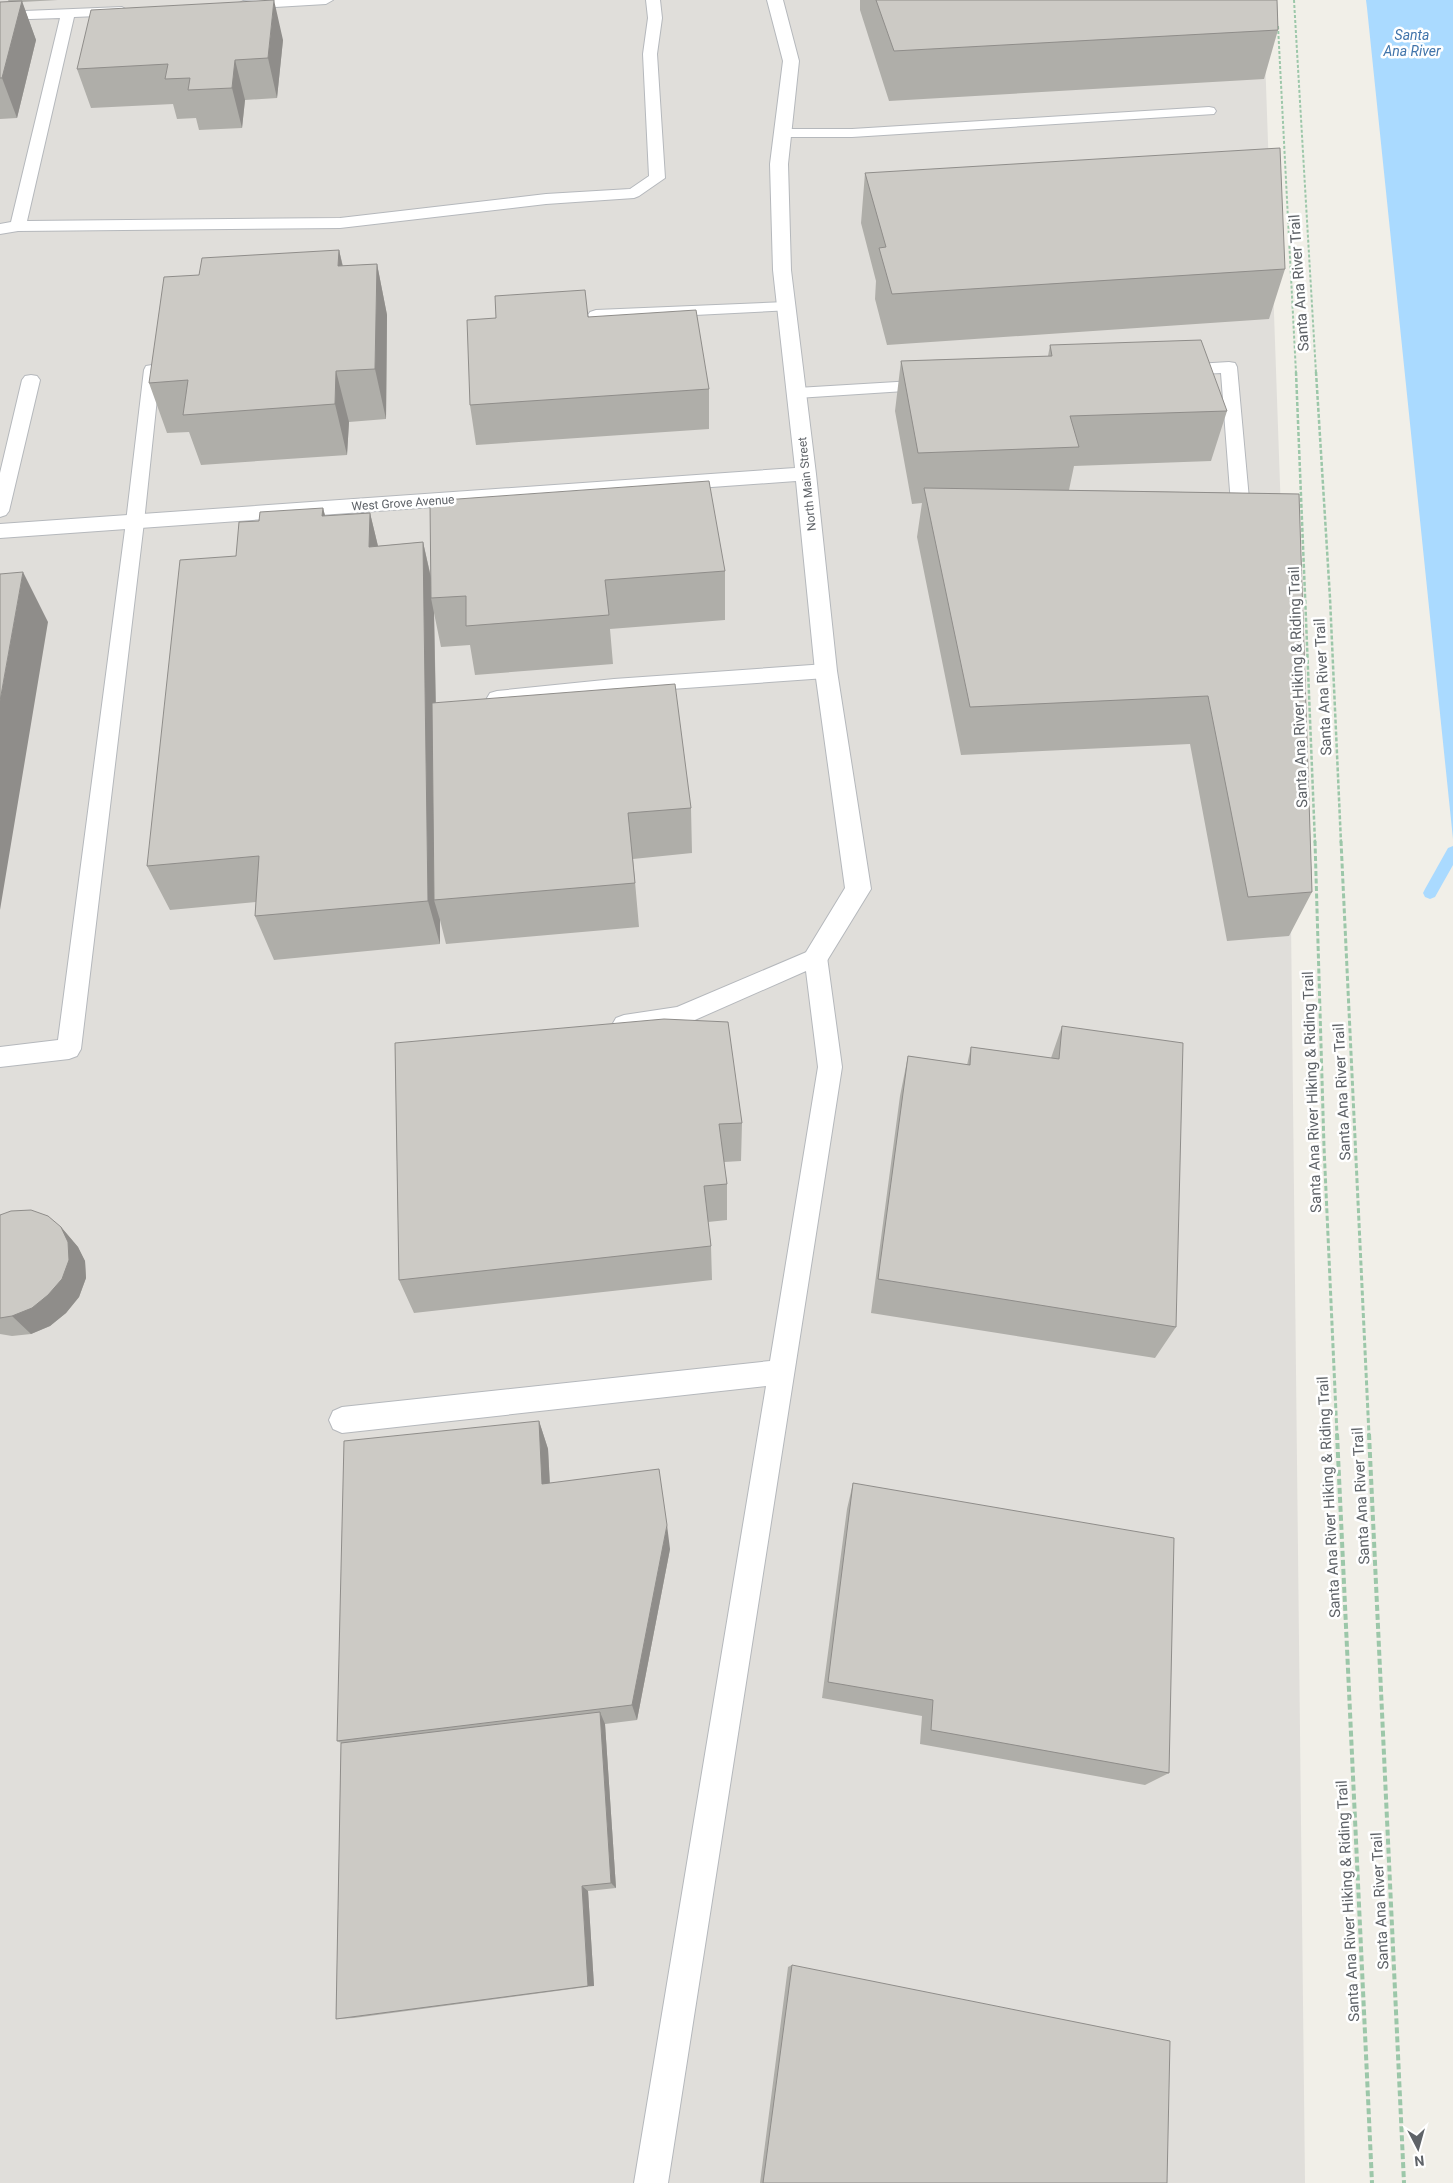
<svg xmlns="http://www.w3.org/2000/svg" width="1453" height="2183" font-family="Roboto,sans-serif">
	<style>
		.industrial { fill: #e0deda }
		.water { fill: #aadaff }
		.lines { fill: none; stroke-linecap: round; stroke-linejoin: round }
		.stream { fill: #aadaff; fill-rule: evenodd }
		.service-casing { stroke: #b5b8bc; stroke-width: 2 }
		.minor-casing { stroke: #b5b8bc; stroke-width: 2 }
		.path-far3 { stroke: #9cc7a9; stroke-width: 2; stroke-dasharray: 3 2; stroke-linecap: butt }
		.path-far2 { stroke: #9cc7a9; stroke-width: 2.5; stroke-dasharray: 4 2; stroke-linecap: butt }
		.path-far1 { stroke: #9cc7a9; stroke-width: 3; stroke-dasharray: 5 2.5; stroke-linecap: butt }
		.path { stroke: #9cc7a9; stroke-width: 4; stroke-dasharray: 6 3; stroke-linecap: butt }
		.service { fill: #fff; fill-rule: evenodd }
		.minor { fill: #fff; fill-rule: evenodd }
		.wall { fill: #afaea9 }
		.shaded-wall { fill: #8f8d8a }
		.building { fill: #cccac5; stroke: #8f8d8a }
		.labels { text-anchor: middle; stroke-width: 5; stroke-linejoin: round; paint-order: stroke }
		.far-street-label { font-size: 12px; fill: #5f6368; stroke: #fff }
		.far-water-label { font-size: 14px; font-style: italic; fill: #4174aa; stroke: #fff }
		.street-label { font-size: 15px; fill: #5f6368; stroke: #fff }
	</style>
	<rect width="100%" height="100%" fill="#f1efe8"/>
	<path class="industrial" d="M0,0H1263L1289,741L1305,2183H0Z"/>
	<path class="water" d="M1366,0H1453V839L1367,8Z"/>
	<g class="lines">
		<path class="stream" d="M1453,846V865L1435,897L1430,899L1425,897L1423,893L1425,889L1448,848Z"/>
		<defs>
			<path id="service" d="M259,0H333L326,4L243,9L236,5L243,1Z
				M646,0H660L662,18L657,54L665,178L639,196L634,198L546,204L340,228L18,231L0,234V224L11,222L60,18L0,20V12L122,7L129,11L122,15L74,17L27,221L340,218L546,194L630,189L649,176L643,54L648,18Z
				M1209,107L1214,108L1216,111L1214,114L852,137H782L777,136L775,133L777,130L782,129H852Z
				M786,302L792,304L794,307L792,310L596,320L590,318L588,315L590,312L596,310Z
				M1229,362L1235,363L1237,367L1250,510L1247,514C1238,517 1229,517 1220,514L1217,510L1220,506L1231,504L1221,373L1180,375L1174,374L1172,370L1174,366L1180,365Z
				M152,365L158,366L160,370L144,522L81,1049L77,1056L69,1059L0,1067V1047L58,1040L126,522L144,370L146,366Z
				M31,375L37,376L40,380L9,511L6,515L0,517V473L22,380L25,376Z
				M930,380L936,381L939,385L936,389L797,398L791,397L788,393L791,389L797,388Z
				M826,664L833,666L836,671L833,676L826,678L614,693L497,705L490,703L487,698L490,693L497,691L614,679Z
				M816,948L824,951L827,957L842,1067L668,2183H634L766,1386L342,1433L333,1429L329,1420L333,1411L342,1407L770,1361L818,1067L806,971L688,1023L624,1035L616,1032L612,1025L616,1018L624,1015L677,1007Z"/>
			<path id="minor" d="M767,0H783L799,61L788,164L791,270L816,474L837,671L871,889L825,964L816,968L807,964L803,957L845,888L815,671L796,481L0,538V524L795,468L773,270L770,164L783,61Z"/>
		</defs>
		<use href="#service" class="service-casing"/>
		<use href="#minor" class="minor-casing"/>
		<path class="path-far3" d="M1294,0L1316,373
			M1278,26L1296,373"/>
		<path class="path-far2" d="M1296,372L1315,843
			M1316,372L1330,598L1341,843"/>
		<path class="path-far1" d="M1315,841L1324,1147L1337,1435
			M1341,841L1369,1435"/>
		<path class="path" d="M1337,1434L1372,2183
			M1369,1434L1404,2183"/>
		<use href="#service" class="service"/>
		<use href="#minor" class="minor"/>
	</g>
	<path class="wall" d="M8,0H58L22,2L36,40L17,118L0,119V2H9Z
		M860,0H1277L1278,30L1264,79L889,101L860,10Z
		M283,40L277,98L245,100L242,128L199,130L196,118L177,119L173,104L91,108L77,69Z
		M865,173L1285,269L1269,319L887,345L875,299L876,281L861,223Z
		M339,250L343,266L377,264L387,315L386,419L349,422L347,455L201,465L189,432L167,433L149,383L199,275Z
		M588,317L709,389V429L476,445L470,405Z
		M1050,345L1227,411L1211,461L1074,466L1069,490L1299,494L1312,892L1289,936L1227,941L1190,744L961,755L917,537L922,503L912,504L895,411L901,361L1048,356Z
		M323,508L325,516L370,513L378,546L423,542L431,577L725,571V620L610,629L613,664L475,675L470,645L441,647L434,613L436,703L691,808L692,853L633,859L639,927L446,944L440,920V944L274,960L255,916L256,902L170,910L147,866L236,556L259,521Z
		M1062,1026L1176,1327L1155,1358L871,1313L900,1096L908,1056L967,1065L971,1047L1051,1058Z
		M395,1043L742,1123L741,1161L724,1162L727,1184V1220L708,1222L711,1246L712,1280L414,1313L399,1280Z
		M0,1215L61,1227L78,1247L85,1261L86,1278L79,1297L66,1313L50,1326L31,1334L12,1336L0,1334Z
		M539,1421L548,1449L550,1483L670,1549L637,1720L605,1724L616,1888L588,1891L594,1986L354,2018L336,2019L341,1743L337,1741Z
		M853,1483L1169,1773L1145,1785L920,1744L922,1716L822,1698L847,1509Z
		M792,1965L1167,2183H760L788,1967Z"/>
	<path class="shaded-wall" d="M274,0L283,40L277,98L268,58Z
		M22,1L36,40L17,118L2,78Z
		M235,60L245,100L242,128L232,88Z
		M339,250L350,300L338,266Z
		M377,264L387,315L386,419L375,369Z
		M336,371L349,422L347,455L335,404Z
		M323,508L336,557L322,516Z
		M370,513L382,563L369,547Z
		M423,542L434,592L431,598L434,613L439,900H434L440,920V944L428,901Z
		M23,572L48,622L0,910V701Z
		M61,1227L78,1247L85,1261L86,1278L79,1297L66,1313L50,1326L31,1334L12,1316Z
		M539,1421L548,1449L551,1509L542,1484Z
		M667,1525L670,1549L637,1720L632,1705Z
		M600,1712L605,1724L616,1888L611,1883Z
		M582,1886L588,1891L594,1986H588Z"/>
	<path class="building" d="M274,0L268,58L235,60L232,88L188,90L190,78L165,79L168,64L77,69L91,10Z
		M876,0H1277L1278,30L894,51Z
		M22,1L2,78H0V2Z
		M1280,148L1285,269L892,294L879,248L886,247L865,173Z
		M339,250L338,266L377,264L375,369L336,371L335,404L183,415L188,380L149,383L164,277L199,275L202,258Z
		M585,290L588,317L696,310L709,389L470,405L467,320L496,318L495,296Z
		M1201,340L1227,411L1070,416L1079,447L918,453L901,361L1052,356L1050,345Z
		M709,481L725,571L605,580L609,615L466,626V596L431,598L430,501Z
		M924,488L1299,494L1312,892L1248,897L1208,696L970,707Z
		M323,508L322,516L370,513L369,547L423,542L428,901L255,916L259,856L147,866L180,560L236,556L239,522L259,521L260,512Z
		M23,572L0,701V574Z
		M675,684L691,808L628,813L635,883L434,900L432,703Z
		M664,1019L728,1022L742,1123L719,1124L727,1184L704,1186L711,1246L399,1280L395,1043Z
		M1062,1026L1183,1043L1176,1327L878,1279L908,1056L970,1065L971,1047L1059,1059Z
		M31,1210L48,1216L61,1227L68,1242L69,1260L62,1279L48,1295L32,1308L12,1316L0,1318V1215L11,1211Z
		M539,1421L542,1484L659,1469L667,1525L632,1705L337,1741L344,1441Z
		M853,1483L1174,1538L1169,1773L931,1730L933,1700L828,1682Z
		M600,1712L611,1883L582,1886L588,1986L336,2019L341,1743Z
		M792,1965L1170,2041L1167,2183H763Z"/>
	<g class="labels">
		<g class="far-street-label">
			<text transform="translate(807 484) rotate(-96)" y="4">North Main Street</text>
			<text transform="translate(403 503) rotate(-4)" y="4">West Grove Avenue</text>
		</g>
		<g class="far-water-label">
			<text x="1412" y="40">Santa<tspan x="1412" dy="16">Ana River</tspan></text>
		</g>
		<g class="street-label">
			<text transform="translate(1299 283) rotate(-94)" y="5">Santa Ana River Trail</text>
			<text transform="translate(1298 687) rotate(-92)" y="5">Santa Ana River Hiking &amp; Riding Trail</text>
			<text transform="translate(1323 687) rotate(-93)" y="5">Santa Ana River Trail</text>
			<text transform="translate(1312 1092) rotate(-92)" y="5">Santa Ana River Hiking &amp; Riding Trail</text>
			<text transform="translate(1342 1092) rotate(-93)" y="5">Santa Ana River Trail</text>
			<text transform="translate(1361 1496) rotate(-93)" y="5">Santa Ana River Trail</text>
			<text transform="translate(1329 1497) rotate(-93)" y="5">Santa Ana River Hiking &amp; Riding Trail</text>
			<text transform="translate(1348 1901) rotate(-93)" y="5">Santa Ana River Hiking &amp; Riding Trail</text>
			<text transform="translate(1380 1901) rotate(-93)" y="5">Santa Ana River Trail</text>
		</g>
	</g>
	<g transform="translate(1418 2148) rotate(174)" stroke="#ffffff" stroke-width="4" paint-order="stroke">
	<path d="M0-4L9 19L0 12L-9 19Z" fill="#5f6368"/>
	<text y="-8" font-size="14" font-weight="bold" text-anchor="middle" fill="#5f6368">N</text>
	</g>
</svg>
